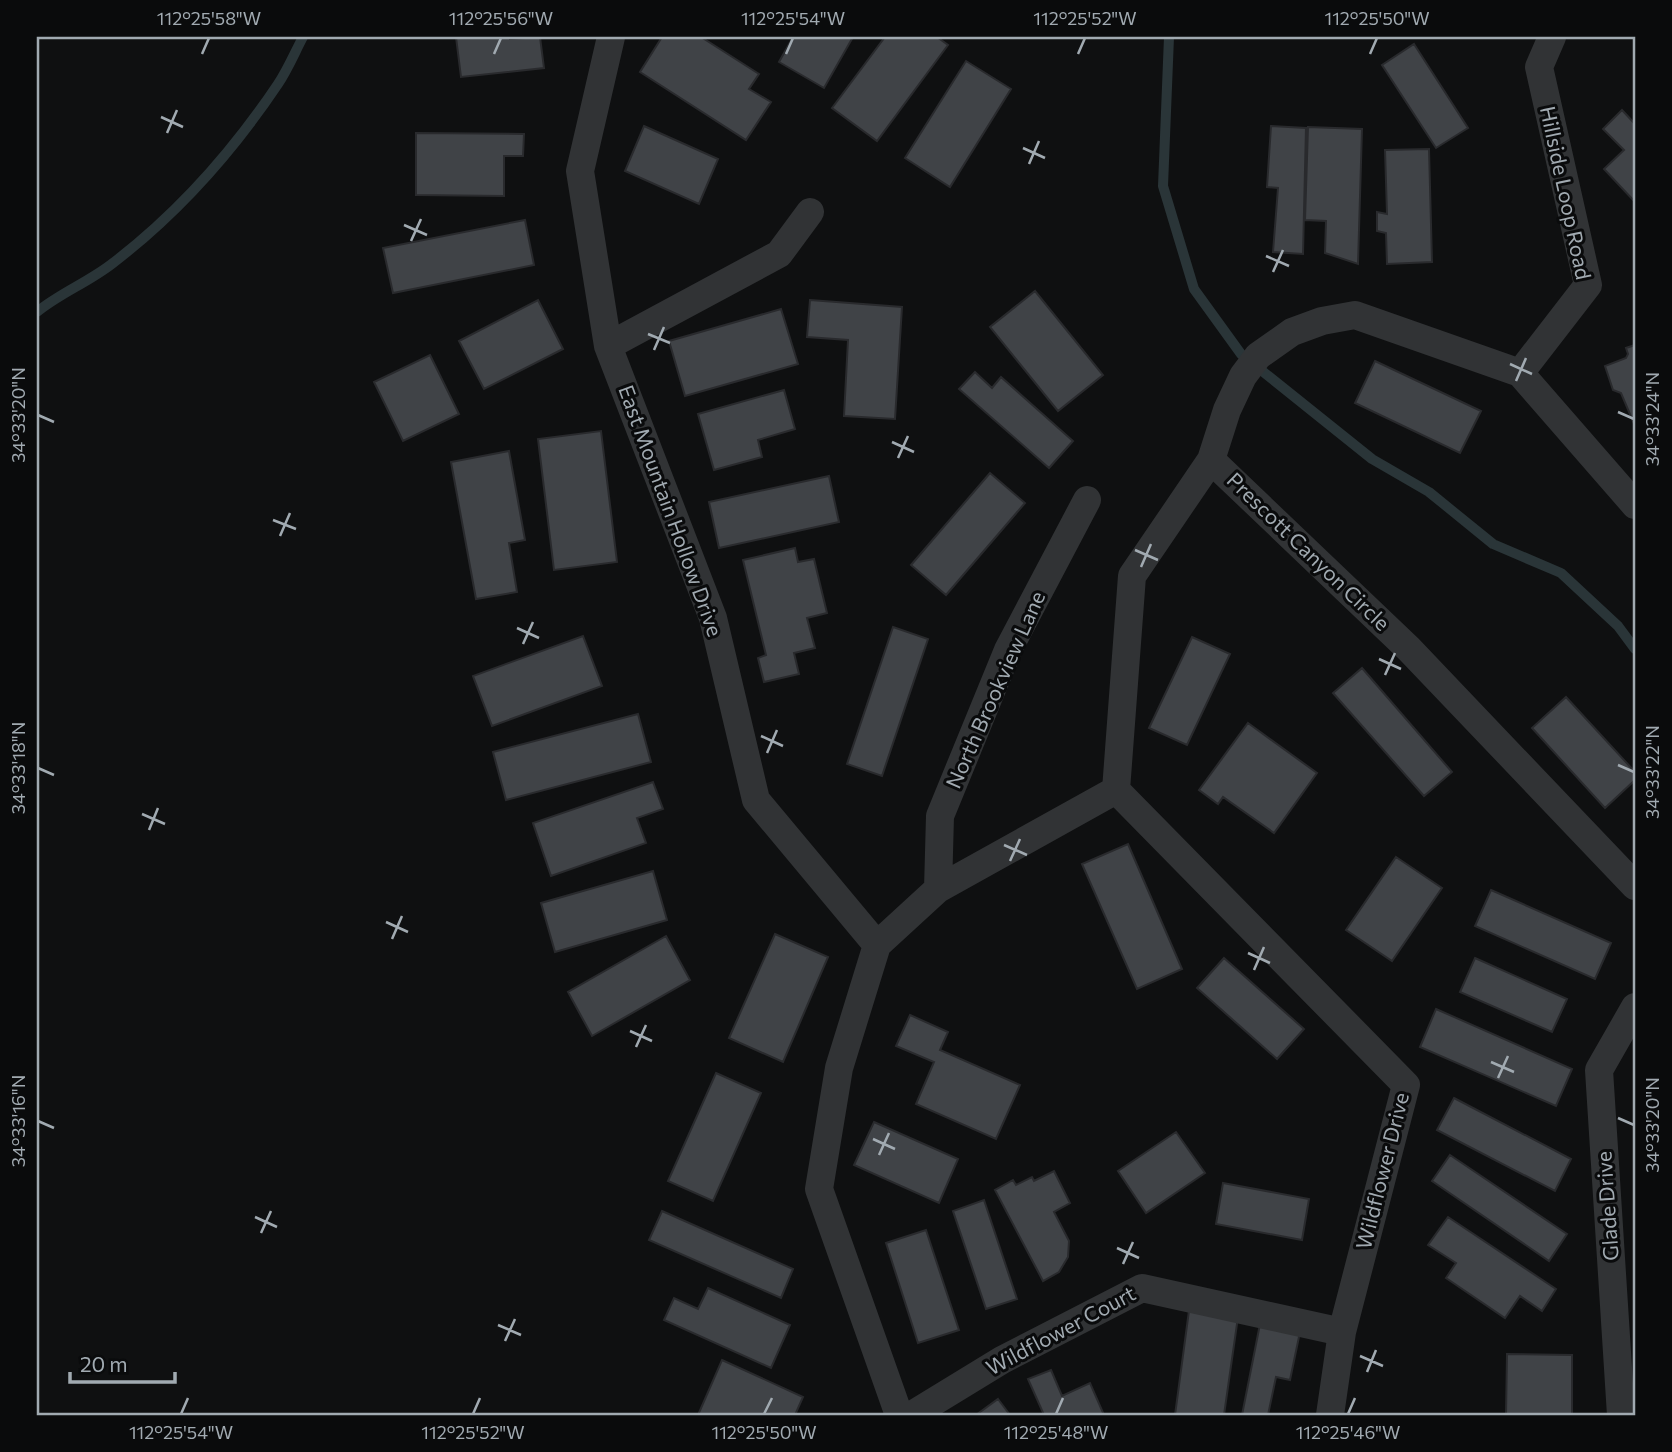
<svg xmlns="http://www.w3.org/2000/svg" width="1672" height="1452" font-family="Commissioner,sans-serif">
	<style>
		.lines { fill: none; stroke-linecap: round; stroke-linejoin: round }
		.stream { stroke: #2a3538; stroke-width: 10 }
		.building { fill: #404347; stroke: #292a2d; stroke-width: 2 }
		.street { stroke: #313335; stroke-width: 28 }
		.ticks { fill: none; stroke: #a1aab1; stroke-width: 2.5 }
		.labels { text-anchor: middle; stroke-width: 6; stroke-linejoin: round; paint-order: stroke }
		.street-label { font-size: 21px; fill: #a1aab1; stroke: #0a0b0c }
		.neatline { fill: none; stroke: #a1aab1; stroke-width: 2.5 }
		.ticks-label { font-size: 18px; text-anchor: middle; fill: #a1aab1 }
	</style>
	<rect width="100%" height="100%" fill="#0f1011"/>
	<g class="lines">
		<path class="stream" d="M1169,37L1163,186L1194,289L1241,354L1372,459L1429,492L1493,544L1561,573L1618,626L1635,649
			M37,312C60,293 89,282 113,263C177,214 233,151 278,84C288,69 295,52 303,37"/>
	</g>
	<path class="building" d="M456,37H510V39L540,37L544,68L461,77Z
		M662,37H701L759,74L749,89L771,102L746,140L640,72Z
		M793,37H853L824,88L779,62Z
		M885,37H937L948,45L877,141L832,108Z
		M1414,44L1468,128L1436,148L1382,65Z
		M966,61L1011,89L950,187L905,158Z
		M1622,110L1635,124V202L1604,169L1624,150L1603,129Z
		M644,126L718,159L699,204L625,171Z
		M1271,126L1306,128L1303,254L1273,252L1278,188L1267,187Z
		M1308,127L1362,129L1358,264L1325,253L1326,221L1305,220Z
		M416,133L524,134L523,156H504V196L416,195Z
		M1429,149L1432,262L1387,264L1386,233L1377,231V212L1387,214L1385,150Z
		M525,220L534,265L393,293L383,248Z
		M1035,291L1103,375L1058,411L990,327Z
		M538,300L563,349L484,389L459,341Z
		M810,300L902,307L895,419L844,416L848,340L807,337Z
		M781,309L798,364L685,396L669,341Z
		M1635,345V426L1621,393L1613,390L1605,366L1626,358L1628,354L1626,348Z
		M430,355L459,414L403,441L374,382Z
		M1375,361L1481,411L1460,453L1355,403Z
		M975,372L992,388L1001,377L1073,441L1049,468L959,389Z
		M784,390L795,429L758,440L762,457L714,470L698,414Z
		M601,431L617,562L554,570L538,439Z
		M509,451L525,540L509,543L517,592L476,599L451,462Z
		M990,473L1025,503L946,595L911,565Z
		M829,476L839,522L719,548L709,502Z
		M795,548L798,562L814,559L827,613L807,618L815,648L794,653L799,674L764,682L758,658L766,655L743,560Z
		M893,627L928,639L882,776L847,764Z
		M583,636L602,686L492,726L473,676Z
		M1192,637L1230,654L1187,745L1149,728Z
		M1362,668L1452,772L1424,796L1333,693Z
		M1566,697L1635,772V780L1605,808L1532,728Z
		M638,714L651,762L506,800L493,752Z
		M1248,723L1317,773L1274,833L1223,797L1218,804L1199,790Z
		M653,782L663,809L637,818L646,843L551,876L533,823Z
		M1128,844L1182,969L1137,989L1082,864Z
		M1396,857L1442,888L1392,961L1346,930Z
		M653,871L667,920L555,952L541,903Z
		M1491,890L1611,943L1595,979L1475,926Z
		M775,934L828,957L783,1062L729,1038Z
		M666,936L690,980L592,1036L568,992Z
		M1224,958L1304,1029L1277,1059L1197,988Z
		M1475,958L1567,999L1552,1032L1460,992Z
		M1436,1009L1572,1069L1556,1106L1420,1047Z
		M910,1015L948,1032L940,1050L1020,1085L996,1139L916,1104L934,1062L896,1046Z
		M716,1073L761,1093L713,1201L668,1181Z
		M1454,1098L1571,1159L1555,1191L1437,1130Z
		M874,1122L958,1159L939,1203L854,1165Z
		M1176,1132L1205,1173L1146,1213L1118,1171Z
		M1450,1155L1567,1234L1549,1261L1432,1181Z
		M1054,1171L1070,1203L1054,1212L1069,1241L1068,1257L1059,1272L1043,1281L995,1190L1013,1180L1016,1185L1032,1177L1034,1181Z
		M1223,1183L1309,1199L1302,1240L1216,1224Z
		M984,1200L1017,1299L986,1309L953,1211Z
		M662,1211L793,1269L781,1298L649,1240Z
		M1448,1217L1556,1289L1542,1311L1520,1296L1505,1318L1446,1278L1456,1263L1428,1245Z
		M926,1230L959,1330L918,1343L886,1243Z
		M708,1288L790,1325L771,1368L664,1320L674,1298L698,1309Z
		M1190,1303L1239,1310L1224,1415H1175Z
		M1260,1324L1300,1332L1290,1380L1276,1377L1268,1415H1242Z
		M1507,1354L1572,1355V1415H1506Z
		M722,1360L803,1397L795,1415H698Z
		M1051,1370L1062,1396L1090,1383L1104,1415H1044L1028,1379Z
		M998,1399L1010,1415H976Z"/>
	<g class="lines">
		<path class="street" d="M611,37L580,171L608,346L713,618L756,800L877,945
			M608,346L779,254L810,212
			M1520,373L1588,285L1539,67L1552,37
			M1211,460L1409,649L1635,886
			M1116,790L1132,576L1211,460L1227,410L1243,376L1258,356L1292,332L1322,321L1355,315L1520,373L1635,505
			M1116,790L1406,1085L1342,1332L1330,1415
			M938,889L940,816L1008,650L1087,500
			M899,1415L819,1189L839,1068L877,945L938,889L1116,790
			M912,1415L1002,1360L1142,1288L1342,1332
			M1621,1415L1599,1070L1635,1007"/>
	</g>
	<path class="ticks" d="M202,54L209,38M494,54L501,38M786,54L793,38M1078,54L1085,38M1370,54L1377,38M161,117L183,127M167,133L177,110M1023,148L1045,158M1029,164L1039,141M404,225L427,235M411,241L421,219M1266,256L1289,266M1273,272L1283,250M648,334L670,343M654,350L664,327M1510,364L1532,374M1516,381L1526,358M1618,412L1634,419M38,415L54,422M892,442L914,452M898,458L908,436M273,520L296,529M280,536L290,513M1135,550L1158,560M1141,567L1151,544M517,628L539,638M523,644L533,622M1379,659L1401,669M1385,675L1395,653M761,736L783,746M767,753L777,730M1618,765L1634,772M38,768L54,775M142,814L165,824M149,830L158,808M1004,845L1027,855M1010,861L1020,839M386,922L408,932M392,939L402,916M1248,953L1270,963M1254,970L1264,947M630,1031L652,1041M636,1047L646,1025M1491,1062L1514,1072M1498,1078L1508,1056M1618,1118L1634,1125M38,1121L54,1128M873,1139L895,1149M879,1155L889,1133M255,1217L277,1227M261,1233L271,1211M1117,1248L1139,1258M1123,1264L1133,1242M498,1325L521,1335M505,1341L515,1319M1360,1356L1383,1366M1367,1372L1376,1350M181,1414L188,1398M473,1414L480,1398M764,1414L772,1398M1056,1414L1063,1398M1348,1414L1355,1398"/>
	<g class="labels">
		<g class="street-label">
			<text transform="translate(1565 193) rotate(78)" y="7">Hillside Loop Road</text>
			<text transform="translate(670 511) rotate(70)" y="7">East Mountain Hollow Drive</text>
			<text transform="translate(1308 552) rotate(44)" y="7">Prescott Canyon Circle</text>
			<text transform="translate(996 690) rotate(-66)" y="7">North Brookview Lane</text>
			<text transform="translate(1383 1171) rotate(-76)" y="7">Wildflower Drive</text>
			<text transform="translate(1608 1206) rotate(-94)" y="7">Glade Drive</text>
			<text transform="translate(1061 1331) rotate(-28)" y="7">Wildflower Court</text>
		</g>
	</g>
	<rect width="1672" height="1452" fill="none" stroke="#0a0b0c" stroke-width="77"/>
	<path d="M70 1372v10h105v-10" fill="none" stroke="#a1aab1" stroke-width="3.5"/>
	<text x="80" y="1372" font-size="21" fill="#a1aab1" stroke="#0a0b0c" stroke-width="5" paint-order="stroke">20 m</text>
	<rect x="38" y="38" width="1596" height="1376" class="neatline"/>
	<g class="ticks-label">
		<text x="209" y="25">112°25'58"W</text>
		<text x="501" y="25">112°25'56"W</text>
		<text x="793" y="25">112°25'54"W</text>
		<text x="1085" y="25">112°25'52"W</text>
		<text x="1377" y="25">112°25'50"W</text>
		<text transform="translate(19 415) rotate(-90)" y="6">34°33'20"N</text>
		<text transform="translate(1653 419) rotate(-90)" y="6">34°33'24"N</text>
		<text transform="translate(19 768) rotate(-90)" y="6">34°33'18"N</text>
		<text transform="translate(1653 772) rotate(-90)" y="6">34°33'22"N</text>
		<text transform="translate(19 1121) rotate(-90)" y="6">34°33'16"N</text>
		<text transform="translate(1653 1125) rotate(-90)" y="6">34°33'20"N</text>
		<text x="181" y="1439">112°25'54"W</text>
		<text x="473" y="1439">112°25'52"W</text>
		<text x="764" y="1439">112°25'50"W</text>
		<text x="1056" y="1439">112°25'48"W</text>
		<text x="1348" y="1439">112°25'46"W</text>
	</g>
</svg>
